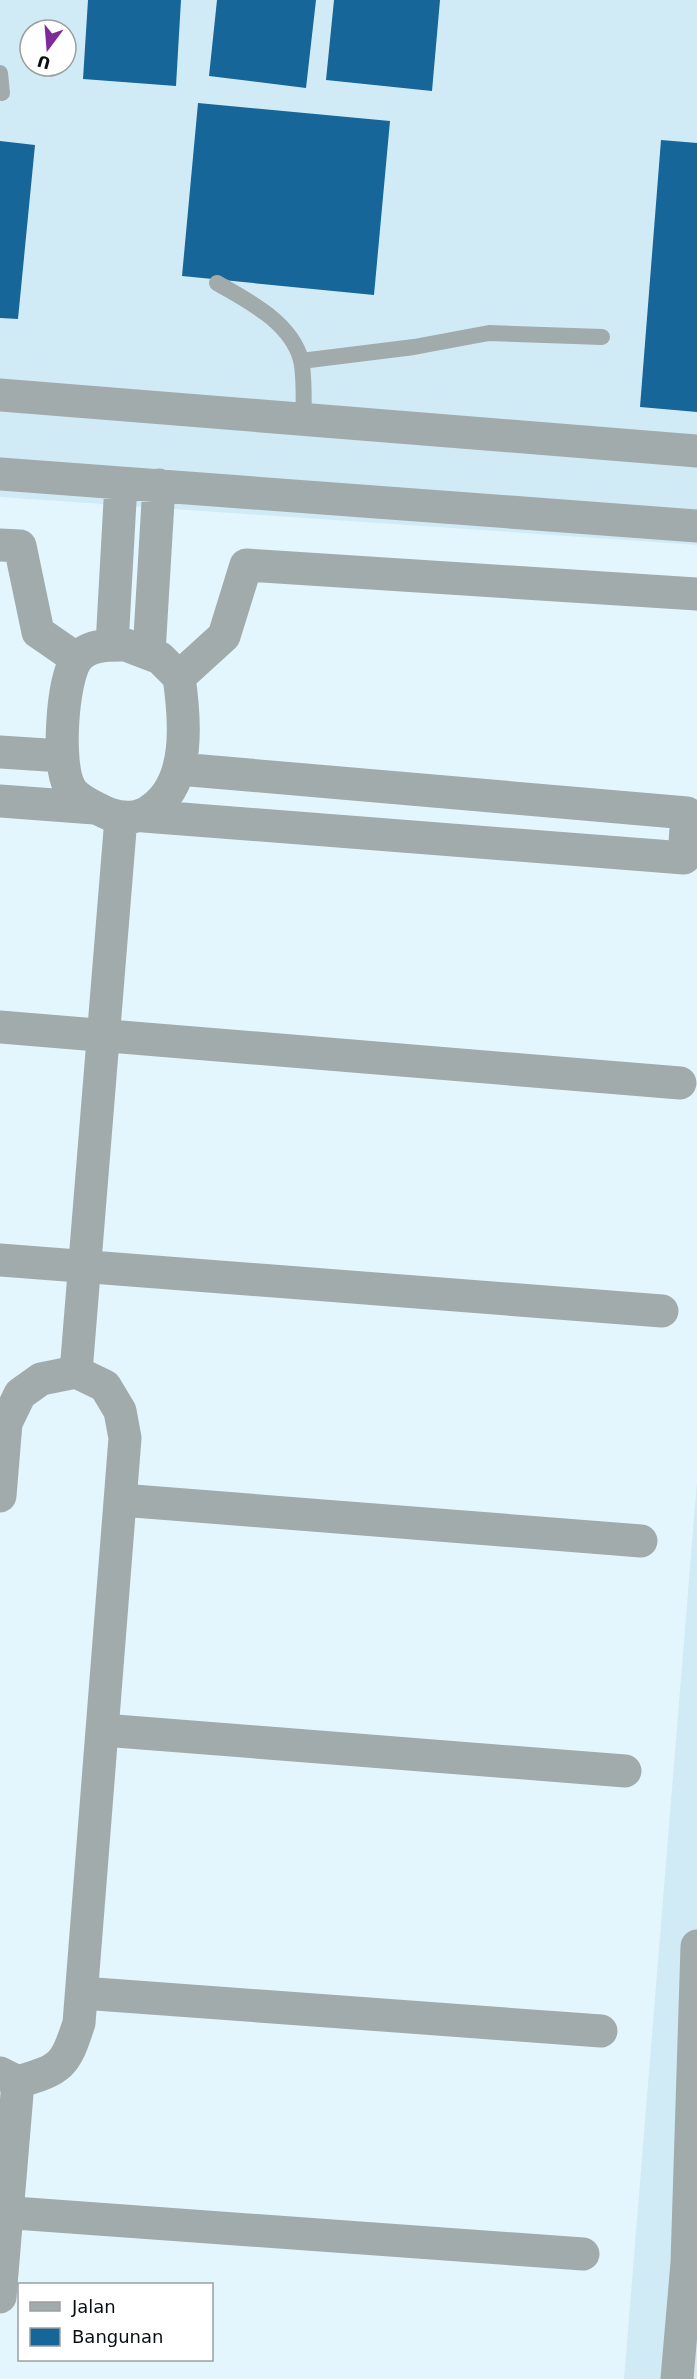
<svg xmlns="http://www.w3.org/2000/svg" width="697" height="2379" font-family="'DejaVu Sans',sans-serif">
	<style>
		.built { fill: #d1ebf6; fill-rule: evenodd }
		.building { fill: #166699 }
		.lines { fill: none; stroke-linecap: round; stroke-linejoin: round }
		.service { stroke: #a2abac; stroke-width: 16 }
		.minor { stroke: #a2abac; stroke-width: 33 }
	</style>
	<rect width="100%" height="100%" fill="#e3f6fe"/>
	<path class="built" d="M0,0H697V545L0,497ZM30,30H66V66H30Z
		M697,1481V2379H624Z"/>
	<path class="building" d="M88,0H181L176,86L83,79Z
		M217,0H316L306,88L209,76Z
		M334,0H440L432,91L326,80Z
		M198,103L390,121L374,295L182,276Z
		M661,140L697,143V412L640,407Z
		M0,141L35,145L18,319L0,318Z"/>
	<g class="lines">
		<path class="service" d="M0,73L2,93
			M217,283C248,301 291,322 301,360C305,378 303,401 304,420
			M301,361L414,347L489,333L602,337"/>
		<path class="minor" d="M0,395L697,451
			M0,474L697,526
			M0,545L20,546L38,632L77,659
			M112,645L121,483
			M126,645L160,658L179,677C185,719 191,782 152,809C139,819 125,819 109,814C98,809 74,798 69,786C57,762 62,683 76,660C87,644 109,645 126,645Z
			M149,653L159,485
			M179,677L224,636L246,565L697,594
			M0,752L62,756
			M0,801L94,808
			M144,816L684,858L687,813L179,769
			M0,1027L680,1083
			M0,1260L662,1311
			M76,1372L121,818
			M0,1496L6,1423L20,1394L41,1379L76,1372L105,1386L120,1411L125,1438L79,2023C65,2066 62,2069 18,2082L0,2073
			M121,1500L641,1541
			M103,1730L625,1771
			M82,1993L601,2031
			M0,2212L583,2254
			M0,2297L18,2082
			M677,2379L687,2263L697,1946"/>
	</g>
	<rect x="18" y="2283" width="195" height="78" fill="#ffffff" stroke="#9c9fa0" stroke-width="1.5"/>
	<rect x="30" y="2302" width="30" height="9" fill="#a2abac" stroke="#9c9fa0" stroke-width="1.5"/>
	<text x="72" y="2313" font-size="18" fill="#080e11">Jalan</text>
	<rect x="30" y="2328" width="30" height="18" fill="#166699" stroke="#9c9fa0" stroke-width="1.5"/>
	<text x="72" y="2343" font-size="18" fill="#080e11">Bangunan</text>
	<g transform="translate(48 48) rotate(196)"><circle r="28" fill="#ffffff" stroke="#9c9fa0" stroke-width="1.5"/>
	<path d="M0-4.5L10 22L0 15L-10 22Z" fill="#7f2a99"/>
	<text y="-9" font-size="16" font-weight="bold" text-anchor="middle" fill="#080e11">U</text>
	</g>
</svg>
